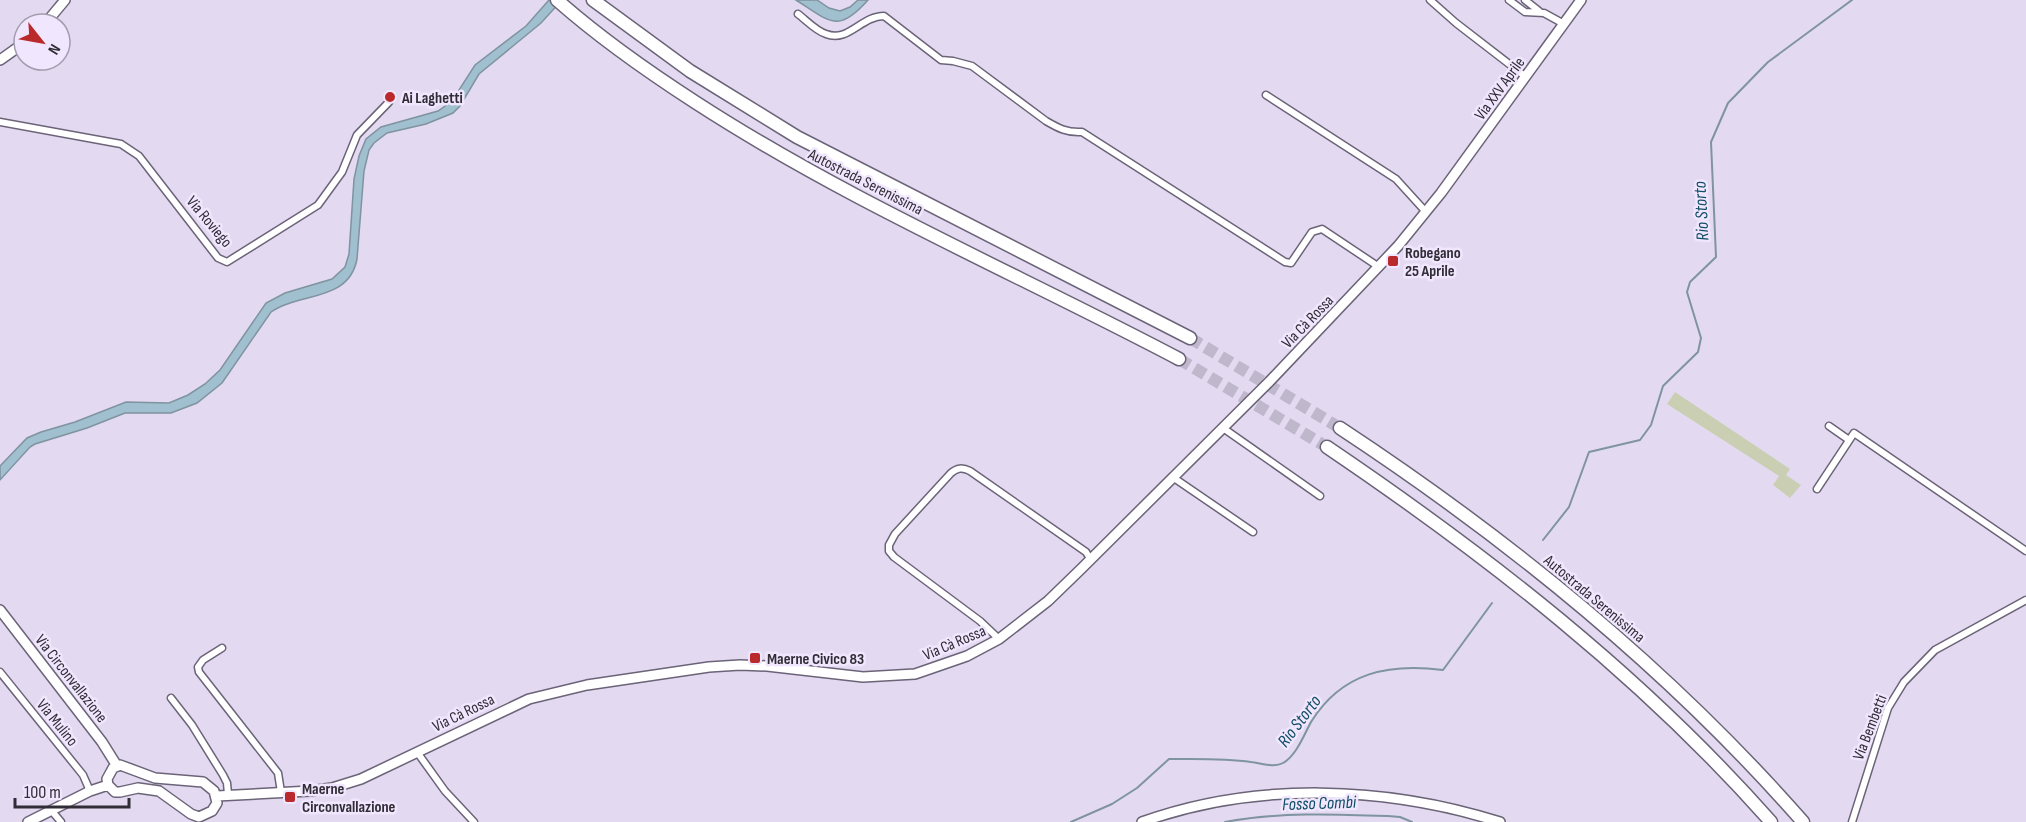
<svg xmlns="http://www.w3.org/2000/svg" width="2026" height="822" font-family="'Sofia Sans Condensed',sans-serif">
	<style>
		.green { fill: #cacfb3 }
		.water { fill: #a0bfcf; stroke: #7f93a1; stroke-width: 1.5 }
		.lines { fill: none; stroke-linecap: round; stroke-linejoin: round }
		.stream { stroke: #7f93a1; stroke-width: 2 }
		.highway-tunnel { stroke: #bfb7cc; stroke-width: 12; stroke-dasharray: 12 6; stroke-linecap: butt }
		.street-casing { stroke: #6b6377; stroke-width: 9 }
		.secondary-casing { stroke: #6b6377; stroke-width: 12 }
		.highway-casing { stroke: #6b6377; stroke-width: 15 }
		.street { stroke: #fff; stroke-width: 6 }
		.secondary { stroke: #fff; stroke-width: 9 }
		.highway { stroke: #fff; stroke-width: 12 }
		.poi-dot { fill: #ba2a2c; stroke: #f0e7fe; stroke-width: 2 }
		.labels { text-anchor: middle; stroke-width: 5; stroke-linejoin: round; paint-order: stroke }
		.street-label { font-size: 16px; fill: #312d36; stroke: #f0e7fe }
		.poi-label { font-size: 16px; font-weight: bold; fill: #312d36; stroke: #f0e7fe; text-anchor: start }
		.water-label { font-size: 18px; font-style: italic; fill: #114d65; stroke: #f0e7fe }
	</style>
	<rect width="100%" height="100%" fill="#e3daf1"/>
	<path class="green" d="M1675,392L1790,469L1786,475L1801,485L1790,498L1773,485L1779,476L1667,404Z"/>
	<path class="water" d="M549,0H562L541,23L479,74L460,106L453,113L426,124L387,133L374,143L369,150L364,171L357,259C349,302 300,292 271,312L222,383L197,403L171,413H125L87,428L35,444L30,447L0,480V466L27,438L41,432L75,422L126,402L169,403L188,395L205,384L220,370L266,303L285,293L332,279L345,267L349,254L354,179L359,156L366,139L381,127L438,111L452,101L475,65L526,26Z
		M796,0H817L829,8L840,11L850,7L858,0H868C837,35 830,21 796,0Z"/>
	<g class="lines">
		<path class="stream" d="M1543,540L1569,507L1589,452L1640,440L1651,425L1663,386L1698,352L1701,338L1687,292L1690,282L1716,257L1711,142L1728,103L1768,62L1852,0
			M1071,822L1112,804L1137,788L1169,759C1196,759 1224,758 1251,762C1261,763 1274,768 1283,763C1296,756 1304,735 1311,722C1342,672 1389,663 1443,670L1492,603
			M1225,822C1279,812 1333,814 1388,816L1400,817L1412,822"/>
		<path class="highway-tunnel" d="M1190,338L1340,428
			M1179,359L1327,447"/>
		<defs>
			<path id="street" d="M1430,0L1456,23L1526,77
				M1509,0L1525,12L1544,13L1564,24
				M1525,0L1539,11
				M798,14C806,20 816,31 826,34C848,43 861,16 884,16L941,60L953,61L972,66L1046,121C1058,128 1067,133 1082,132L1285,262L1291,263L1312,232L1322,229L1379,267
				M1266,95L1396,179L1426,212
				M0,122L121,144L139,156L218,258L227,262L318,205L342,172L357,135L389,102
				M1829,426L1849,440
				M1223,428L1320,496
				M1174,478L1253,532
				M1817,489L1854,433L2026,551
				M999,639L980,621L894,557L889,551V545L895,534L951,473C957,468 962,467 970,471L1086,552L1091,560
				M222,648L203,660L198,667L199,672L278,773L281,792
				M0,672L83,775L90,791
				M171,698L192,725L223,775L227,783L228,794
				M417,752L445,791L474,822
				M51,810L61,822
				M1852,822L1888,708L1904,682L1935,650L2026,600"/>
			<path id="secondary" d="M45,24L65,0
				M0,60L24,43
				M0,610L102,742L117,766
				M120,765L155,778L203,782L214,791L217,803L212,811L199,817L191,814L159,791L138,788L120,792H115L108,785L107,779L113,768Z
				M217,796L310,791L332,788L361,779L529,699L587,685L709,667L740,665L767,666L863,677L915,674L967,656L999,639L1048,601L1081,569L1269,382L1398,246L1441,193L1581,0
				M28,822L90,791L108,785
				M1142,822C1256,781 1386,786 1500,822"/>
			<path id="highway" d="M557,0C600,38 647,71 695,102C849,202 1018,274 1179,359
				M593,0L690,71L797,137L1190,338
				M1340,428C1510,540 1669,669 1803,822
				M1327,447C1488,556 1642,676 1771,822"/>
		</defs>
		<use href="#street" class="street-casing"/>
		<use href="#secondary" class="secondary-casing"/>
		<use href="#highway" class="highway-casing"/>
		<use href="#street" class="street"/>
		<use href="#secondary" class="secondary"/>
		<use href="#highway" class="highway"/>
	</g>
	<g class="poi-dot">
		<circle cx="390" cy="97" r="6"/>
		<rect x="1387" y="255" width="12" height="12" rx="3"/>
		<rect x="749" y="652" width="12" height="12" rx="3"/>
		<rect x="284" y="791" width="12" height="12" rx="3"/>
	</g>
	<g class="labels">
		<g class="street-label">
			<text transform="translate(1499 88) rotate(-54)" y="6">Via XXV Aprile</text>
			<text transform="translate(866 181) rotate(27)" y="6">Autostrada Serenissima</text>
			<text transform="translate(210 221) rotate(50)" y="6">Via Roviego</text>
			<text transform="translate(1307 321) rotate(-46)" y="6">Via Cà Rossa</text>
			<text transform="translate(1595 598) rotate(40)" y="6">Autostrada Serenissima</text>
			<text transform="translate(954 642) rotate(-23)" y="6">Via Cà Rossa</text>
			<text transform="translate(72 678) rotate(52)" y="6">Via Circonvallazione</text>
			<text transform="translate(463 712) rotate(-26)" y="6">Via Cà Rossa</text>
			<text transform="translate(58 722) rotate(51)" y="6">Via Mulino</text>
			<text transform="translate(1869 727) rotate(-69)" y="6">Via Bembetti</text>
		</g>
		<g class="poi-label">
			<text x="402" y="103">Ai Laghetti</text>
			<text x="1405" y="258">Robegano<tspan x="1405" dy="18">25 Aprile</tspan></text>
			<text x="767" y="664">Maerne Civico 83</text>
			<text x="302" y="794">Maerne<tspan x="302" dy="18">Circonvallazione</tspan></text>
		</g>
		<g class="water-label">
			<text transform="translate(1701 211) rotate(-93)" y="6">Rio Storto</text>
			<text transform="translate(1299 721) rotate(-53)" y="6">Rio Storto</text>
			<text transform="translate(1319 803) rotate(-2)" y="6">Fosso Combi</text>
		</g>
	</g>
	<g transform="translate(42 42) rotate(121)"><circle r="28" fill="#f0e7fe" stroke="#a49dae" stroke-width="1.5"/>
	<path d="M0-4.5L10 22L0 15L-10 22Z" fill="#ba2a2c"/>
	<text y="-9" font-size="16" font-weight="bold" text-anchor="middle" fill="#312d36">N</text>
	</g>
	<path d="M15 798v9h114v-9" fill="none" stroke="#312d36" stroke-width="3"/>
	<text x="24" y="798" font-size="18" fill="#312d36" stroke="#f0e7fe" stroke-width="4.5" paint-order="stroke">100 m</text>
</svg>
